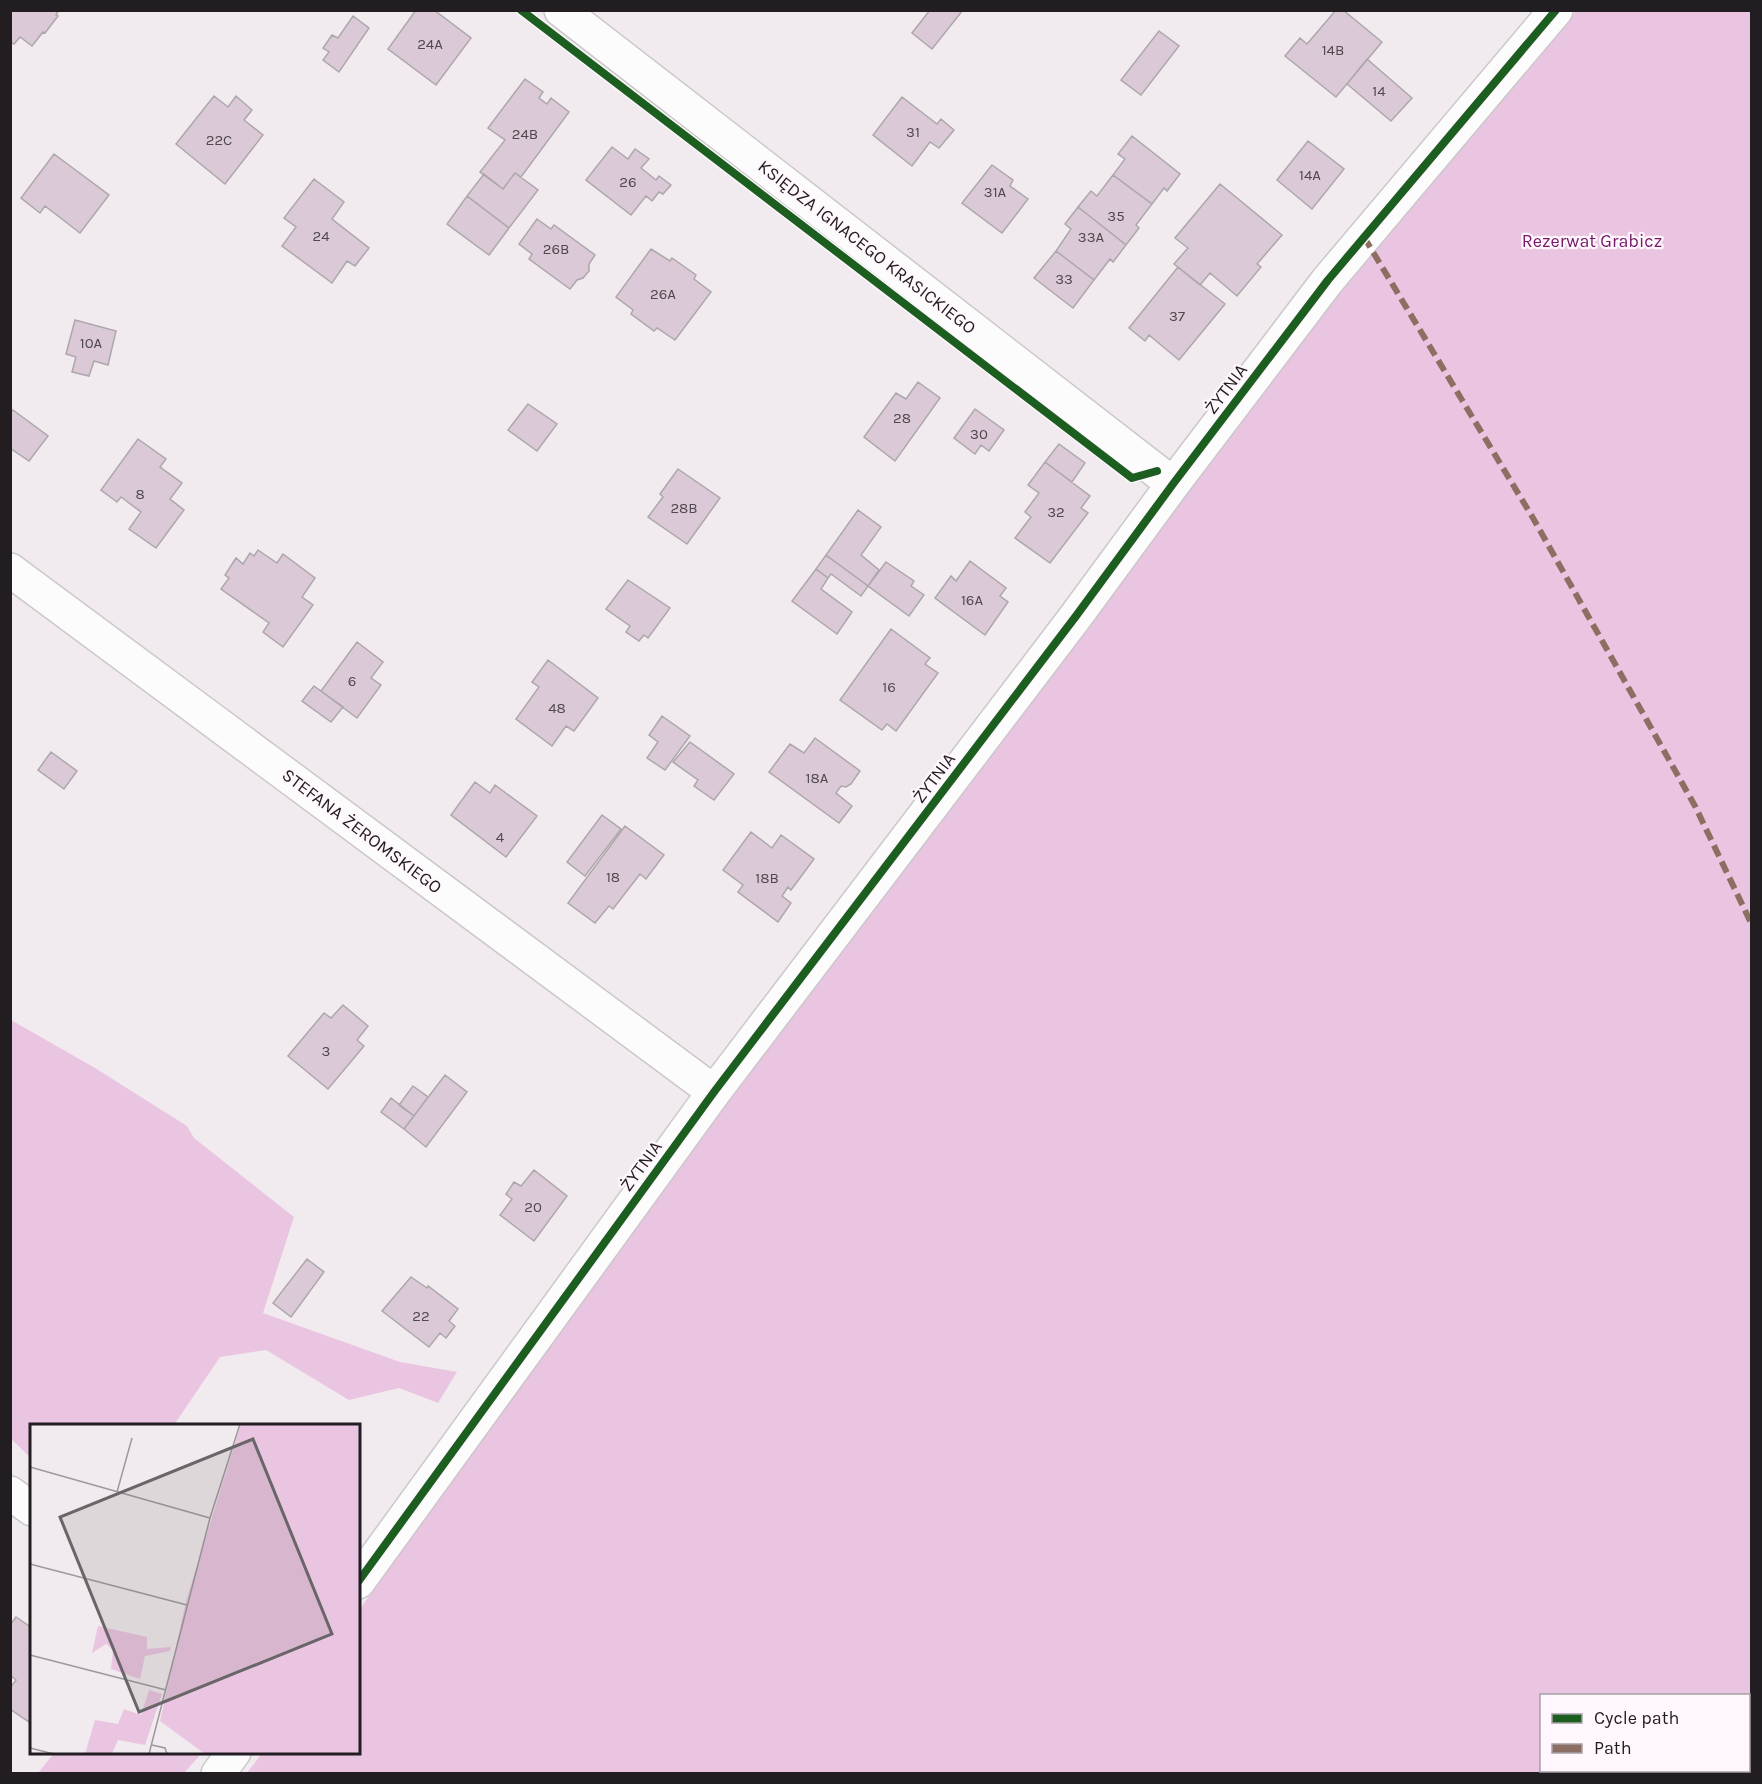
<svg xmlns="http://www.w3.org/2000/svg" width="1762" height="1784" font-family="Karla,sans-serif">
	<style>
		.green { fill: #eac5e1; fill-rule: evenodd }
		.building { fill: #dbc9d7; stroke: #aca7aa; stroke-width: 1.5 }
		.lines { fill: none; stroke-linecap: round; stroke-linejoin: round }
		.minor-casing { stroke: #cbc7ca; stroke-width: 36 }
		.minor { stroke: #fdfcfd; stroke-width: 33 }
		.quiet { stroke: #8d6e63; stroke-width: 6; stroke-dasharray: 12 6; stroke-linecap: butt }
		.cycleway-casing { stroke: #fff7fd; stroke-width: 11 }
		.cycleway { stroke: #1b5e20; stroke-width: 8 }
		.labels { text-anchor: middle; stroke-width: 4.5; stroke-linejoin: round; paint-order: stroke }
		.number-label { font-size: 15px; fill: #50484e }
		.park-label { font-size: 18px; fill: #751867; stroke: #fff7fd }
		.street-label { font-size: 18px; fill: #211d20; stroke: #fff7fd }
		.inset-road { fill: none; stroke: #9e999c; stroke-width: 1.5 }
		.view { fill: #6a6568; fill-opacity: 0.15; stroke: #6a6568; stroke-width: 3 }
		.inset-edge { fill: none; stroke: #211d20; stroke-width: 3 }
	</style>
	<rect width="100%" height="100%" fill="#f1ebef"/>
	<path class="green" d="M1576,11H1751V1773L246,1774L262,1753L358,1752L359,1611L722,1057L1335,298ZM1542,1696H1748V1770H1542Z
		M11,1020L95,1068L187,1126L194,1138L294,1217L263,1313L400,1362L457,1372L438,1403L399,1388L349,1400L266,1350L220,1357L174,1425L32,1426L31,1458L11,1439Z
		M54,1753V1752L202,1753L184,1773H38Z"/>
	<path class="building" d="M10,10H59L56,15L58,16L45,33L43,32L32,46L20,37L14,44L10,42Z
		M416,10H434L471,38L436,85L388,49Z
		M930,10H963L932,49L912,33Z
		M1336,10H1343L1382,42L1336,97L1285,56L1300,38L1307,44Z
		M353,16L369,28L339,72L323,60L329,52L323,48L332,35L338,38Z
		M1159,31L1179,46L1141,95L1121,80Z
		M1367,59L1412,98L1391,121L1347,84Z
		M525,79L543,92L539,98L547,104L551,98L569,112L521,177L515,173L503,189L480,172L505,140L488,128Z
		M214,96L228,107L236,96L252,110L244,120L263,135L225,184L176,144Z
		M902,97L937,124L941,119L954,130L939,148L930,142L912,166L873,135Z
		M1132,136L1180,174L1167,191L1164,188L1152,204L1113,175L1125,159L1118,154Z
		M1308,141L1344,169L1312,209L1277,180Z
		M612,147L628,159L635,149L649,159L641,168L656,180L659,176L671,185L663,194L659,192L652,201L646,196L631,215L586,180Z
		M54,154L109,195L80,233L45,206L40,213L21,198Z
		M992,165L1013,180L1010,186L1028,199L1002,233L962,203Z
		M515,173L538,190L509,228L467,196L484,174L503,189Z
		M1113,175L1152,204L1136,225L1139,228L1126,245L1078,207L1091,191L1097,196Z
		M314,179L344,202L332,219L369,248L355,266L347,261L332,283L282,246L296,227L284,218Z
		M1220,184L1282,235L1257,264L1261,267L1237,296L1210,273L1200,285L1174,264L1188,248L1175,238Z
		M467,196L509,228L489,255L447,224Z
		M1078,207L1126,245L1113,262L1110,259L1094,280L1056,251L1071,229L1065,224Z
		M537,219L551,229L554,225L595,255L589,264V271L583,278L577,280L570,289L529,259L532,254L519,244Z
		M651,249L670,261L672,258L696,275L694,279L711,292L675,340L657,328L654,331L631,314L633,310L616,297Z
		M1056,251L1094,280L1073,308L1034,278Z
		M1178,267L1225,304L1179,360L1149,335L1145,341L1129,328Z
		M75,320L116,331L108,365L94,361L89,376L72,372L76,357L66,354Z
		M918,382L940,398L895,461L864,437L896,393L906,399Z
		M528,404L557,424L537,451L508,430Z
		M975,409L1004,430L989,451L981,445L975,454L954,438Z
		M13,410L48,436L29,461L10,448V413Z
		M138,439L166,459L160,467L182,483L170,499L184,510L156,548L129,529L141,512L121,497L117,502L101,490Z
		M1059,444L1085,463L1072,482L1045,462Z
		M1045,462L1090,496L1081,508L1088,513L1050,563L1015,538L1031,517L1025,512L1039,493L1028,485Z
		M678,469L720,498L687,544L648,517L663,497L660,494Z
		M858,510L881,527L861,555L879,570L868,586L826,555Z
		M258,550L277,563L283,554L315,578L302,597L313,605L283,647L263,632L269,623L221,589L229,578L225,575L236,558L243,564L250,553L254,556Z
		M826,555L868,586L861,596L831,574L828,578L816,569Z
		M970,561L1006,588L1000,596L1008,602L985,635L935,598L951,576L956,581Z
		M886,562L914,581L911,586L924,595L909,616L868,586Z
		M816,569L828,578L821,589L852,612L837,634L792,601Z
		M628,580L670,608L648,638L644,635L639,641L626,632L630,626L606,609Z
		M891,629L930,658L925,664L938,673L896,731L887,724L882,730L840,700Z
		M357,642L383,662L371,678L381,685L357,718L321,691Z
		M548,660L598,698L574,731L566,726L552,746L516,719L539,687L532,682Z
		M314,686L343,707L331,722L302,701Z
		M662,716L690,736L665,770L647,758L658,742L649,735Z
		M815,738L860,771L851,784L846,787L841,786L836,793L852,806L839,823L769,772L790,744L804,753Z
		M690,742L734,774L714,800L694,786L698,780L673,762Z
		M51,752L77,771L64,789L38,770Z
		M475,782L490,793L495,785L537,816L506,857L451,815Z
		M602,815L621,829L585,876L567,862Z
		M625,826L664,855L646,879L640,874L613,909L609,906L595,923L568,903Z
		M751,832L772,848L781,835L814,859L791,890L788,887L782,896L791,903L778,922L738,892L743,885L723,870Z
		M343,1005L368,1026L357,1040L364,1046L328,1089L288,1056L324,1013L331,1018Z
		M445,1075L467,1092L426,1147L404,1129Z
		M413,1086L428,1097L414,1116L399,1105Z
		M391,1098L414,1116L404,1129L381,1112Z
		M534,1170L567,1196L534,1241L500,1215L512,1199L506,1194L514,1182L521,1186Z
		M307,1259L324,1272L291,1317L273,1303Z
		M411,1277L427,1288L428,1286L458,1309L449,1321L455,1326L446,1338L440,1333L429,1347L382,1311Z
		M16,1617L32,1628V1724L10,1709V1688L16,1680L10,1675V1625Z"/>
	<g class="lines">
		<defs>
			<path id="minor" d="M561,10L1173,484
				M10,570L714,1092
				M10,1493L32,1509
				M358,1582L714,1092L1076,616L1173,484L1328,280L1556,10
				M218,1774L234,1752"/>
		</defs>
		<use href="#minor" class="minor-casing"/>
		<use href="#minor" class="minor"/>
		<path class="quiet" d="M1364,237L1533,518L1695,806L1752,925"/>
		<defs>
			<path id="cycleway" d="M521,10L1132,478L1157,471
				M358,1582L714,1092L1076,616L1173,484L1328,280L1556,10"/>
		</defs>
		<use href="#cycleway" class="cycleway-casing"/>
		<use href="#cycleway" class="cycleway"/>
	</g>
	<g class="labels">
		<g class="number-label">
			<text x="430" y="49">24A</text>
			<text x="1333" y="55">14B</text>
			<text x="1379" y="96">14</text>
			<text x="913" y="137">31</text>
			<text x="525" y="139">24B</text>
			<text x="219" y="145">22C</text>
			<text x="1310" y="180">14A</text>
			<text x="628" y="187">26</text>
			<text x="995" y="197">31A</text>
			<text x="1116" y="221">35</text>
			<text x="321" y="241">24</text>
			<text x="1091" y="242">33A</text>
			<text x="556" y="254">26B</text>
			<text x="1064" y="284">33</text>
			<text x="663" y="299">26A</text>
			<text x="1177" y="321">37</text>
			<text x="91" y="348">10A</text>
			<text x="902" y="423">28</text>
			<text x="979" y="439">30</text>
			<text x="140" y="499">8</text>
			<text x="684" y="513">28B</text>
			<text x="1056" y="517">32</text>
			<text x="972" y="605">16A</text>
			<text x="352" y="686">6</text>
			<text x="889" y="692">16</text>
			<text x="557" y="713">48</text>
			<text x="817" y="783">18A</text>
			<text x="500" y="842">4</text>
			<text x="613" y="882">18</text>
			<text x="767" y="883">18B</text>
			<text x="326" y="1056">3</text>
			<text x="533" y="1212">20</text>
			<text x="421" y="1321">22</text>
		</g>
		<g class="park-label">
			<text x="1592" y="247">Rezerwat Grabicz</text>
		</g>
		<g class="street-label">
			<text transform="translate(867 247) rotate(38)" y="6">KSIĘDZA IGNACEGO KRASICKIEGO</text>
			<text transform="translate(1226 389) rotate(-53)" y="6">ŻYTNIA</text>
			<text transform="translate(934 778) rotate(-53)" y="6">ŻYTNIA</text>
			<text transform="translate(362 831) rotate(37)" y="6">STEFANA ŻEROMSKIEGO</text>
			<text transform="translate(641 1166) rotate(-54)" y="6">ŻYTNIA</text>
		</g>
	</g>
	<g transform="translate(30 1424)">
		<rect width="330" height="330" fill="#f1ebef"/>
		<path d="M211,0H330V330H175L130,297L156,177ZM68,202L117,213V225L141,223L140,227L115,232L110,255L81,245L83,226L76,220L62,229ZM119,266L132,270L115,321L88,316L82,330H55L65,296L88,300L94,285L111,291Z" fill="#eac5e1"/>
		<path class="inset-road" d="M0,43L180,94M87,68L102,14M0,140L157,181M0,231L136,266M122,321L135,324L137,330M0,324L24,330M119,330L180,94L210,0"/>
		<path class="view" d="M223,15L302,210L109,288L30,93Z"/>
		<rect width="330" height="330" class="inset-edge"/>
	</g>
	<rect width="1762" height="1784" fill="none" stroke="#211d20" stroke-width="24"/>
	<rect x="1540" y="1694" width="210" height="78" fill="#fff7fd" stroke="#a6a0a5" stroke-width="1.5"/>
	<rect x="1552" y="1714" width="30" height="9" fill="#1b5e20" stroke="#a6a0a5" stroke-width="1.5"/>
	<text x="1594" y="1724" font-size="18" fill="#211d20">Cycle path</text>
	<rect x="1552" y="1744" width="30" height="9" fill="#8d6e63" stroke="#a6a0a5" stroke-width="1.5"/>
	<text x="1594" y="1754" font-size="18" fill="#211d20">Path</text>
</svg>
